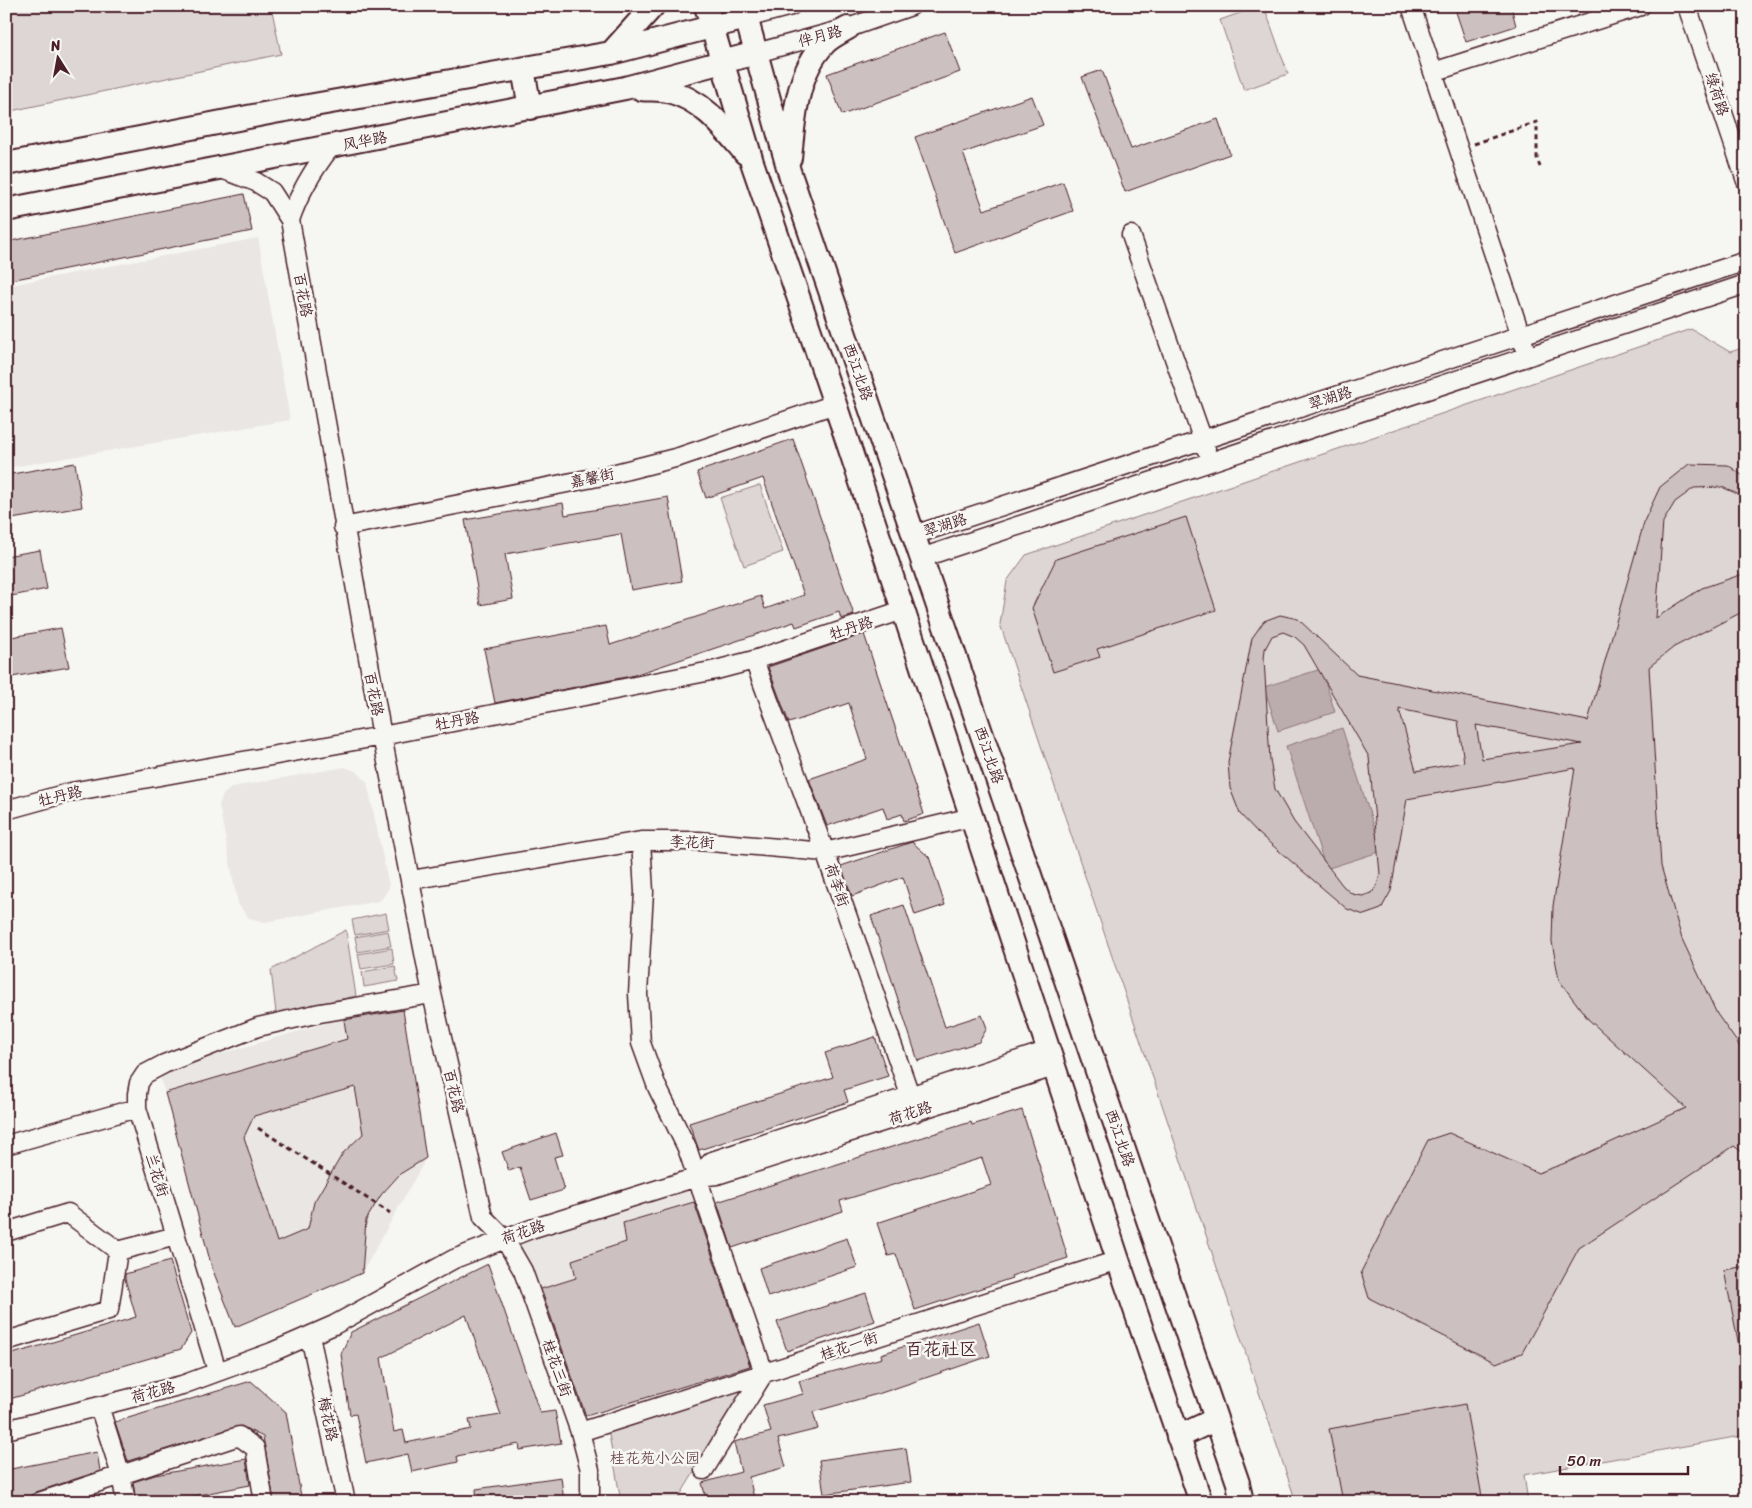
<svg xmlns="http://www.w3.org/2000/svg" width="1752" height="1508" font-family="Sriracha,'LXGW WenKai TC',sans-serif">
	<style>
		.built { fill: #e9e6e3 }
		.green { fill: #ddd6d5; stroke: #947a80 }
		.water { fill: #bbadae; stroke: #8e747a }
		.building { fill: #ccc1c0; stroke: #4a1f2b; fill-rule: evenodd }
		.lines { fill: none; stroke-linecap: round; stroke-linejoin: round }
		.minor-casing { stroke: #4a1f2b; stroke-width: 21 }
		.major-casing { stroke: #4a1f2b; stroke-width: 26 }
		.path { stroke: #4a1f2b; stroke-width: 3; stroke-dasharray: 5 4; stroke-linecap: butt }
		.minor { stroke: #f6f6f2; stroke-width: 18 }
		.major { stroke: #f6f6f2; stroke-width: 22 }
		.labels { text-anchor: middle; stroke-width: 5; stroke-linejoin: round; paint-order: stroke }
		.street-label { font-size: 15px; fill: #4a1f2b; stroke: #f6f6f2 }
		.park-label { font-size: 15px; fill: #6f4d56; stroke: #f6f6f2 }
		.quarter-label { font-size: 18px; fill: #4a1f2b; stroke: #f6f6f2 }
	</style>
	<rect width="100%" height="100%" fill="#f6f6f2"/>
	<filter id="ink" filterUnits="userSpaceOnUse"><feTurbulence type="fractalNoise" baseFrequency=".02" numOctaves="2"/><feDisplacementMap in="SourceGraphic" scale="10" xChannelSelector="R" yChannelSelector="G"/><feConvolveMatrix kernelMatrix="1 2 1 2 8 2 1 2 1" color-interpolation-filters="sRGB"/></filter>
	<g filter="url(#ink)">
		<path class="built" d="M258,238L290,420L6,468V286Z
			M345,767L357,772L367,782L389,887L384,896L379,901L265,922L249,918L238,904L219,805L223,795L232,787Z
			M403,1009L426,1158L362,1273L235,1327L212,1268L159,1072L344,1018Z
			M695,1189L757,1369L581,1417L519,1243Z"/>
		<path class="green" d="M6,6H271L281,54L6,112Z
			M1260,6H1264L1288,74L1244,90L1220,20Z
			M1691,329L1730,352L1746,347V1435L1524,1475L1528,1502H1296L1000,624L1007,581L1026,555Z
			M760,485L783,552L744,566L720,498Z
			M386,913L389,929L355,935L352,920Z
			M346,930L356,996L276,1013L271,970Z
			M388,931L391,946L358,952L355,937Z
			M392,948L394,964L361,969L358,954Z
			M395,966L398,981L364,987L362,972Z
			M748,1384L676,1502H627L620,1496L608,1429Z"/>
		<path class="water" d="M1321,669L1335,712L1278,731L1264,687Z
			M1342,728L1382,851L1326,869L1286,746Z"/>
		<path class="building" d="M1454,6H1511L1516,26L1466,42Z
			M945,32L960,72L842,115L827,74Z
			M1102,70L1131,149L1218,119L1230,154L1125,192L1082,77Z
			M1032,96L1043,125L963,153L984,210L1063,182L1073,211L955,253L915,137Z
			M244,194L252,231L6,281V242Z
			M793,439L854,615L841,619L839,612L796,627L794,622L631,676L495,703L484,649L606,626L610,645L761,596L765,609L804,595L763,478L706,498L697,472Z
			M75,463L82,507L6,520V475Z
			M1689,464L1728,465L1746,478V498L1722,487L1694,488L1675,502L1663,522L1656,618L1702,588L1746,573V610L1674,647L1649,667L1661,866L1682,939L1717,1014L1746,1055V1155L1734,1146L1579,1248L1522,1353L1496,1363L1369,1298L1361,1272L1428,1140L1449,1133L1538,1173L1568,1162L1686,1108L1588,1019L1559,980L1552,942L1553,906L1575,768L1407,799L1391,891L1381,909L1364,915L1347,909L1258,833L1240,814L1230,788L1228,762L1252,638L1264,621L1280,615L1298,619L1357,675L1588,721L1645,519L1660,487ZM1283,632L1295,637L1304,645L1369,757L1380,874L1377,885L1372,893L1362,896L1352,894L1343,886L1294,822L1275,789L1270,760L1264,659L1265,649L1272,636ZM1399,709L1458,721L1464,762L1416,771ZM1476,725L1582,744L1482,759Z
			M668,497L682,581L631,590L621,534L505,554L513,599L480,605L465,520L563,503L565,515Z
			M1186,517L1216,610L1097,649L1100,657L1053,672L1032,608L1056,559Z
			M40,550L47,589L6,597V556Z
			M61,628L69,667L6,678V638Z
			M864,634L924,814L904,821L902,814L887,819L883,807L827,826L809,779L867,759L849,703L789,723L768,667Z
			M912,842L929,857L945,905L915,915L903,877L852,896L841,866Z
			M904,905L945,1027L982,1015L987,1028L979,1042L918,1061L871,916Z
			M403,1010L426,1158L400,1174L381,1195L366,1220L362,1273L235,1327L212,1268L165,1093L347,1039L344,1020ZM355,1087L363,1134L343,1153L314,1202L308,1229L277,1242L244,1137L254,1116Z
			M875,1037L888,1076L844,1090L848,1102L699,1150L689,1123L833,1077L825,1053Z
			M1022,1110L1068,1258L1011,1276L1012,1278L915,1310L896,1254L888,1256L877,1223L991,1185L982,1158L840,1201L843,1211L732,1248L717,1202L971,1122L972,1125Z
			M556,1133L563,1155L554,1157L564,1190L531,1200L520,1167L509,1171L502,1152Z
			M694,1202L750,1366L586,1416L541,1289L576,1278L572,1260L626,1242L623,1223Z
			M847,1238L857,1267L768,1297L759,1268Z
			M170,1261L191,1333L181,1349L6,1400V1356L136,1317L125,1279V1274Z
			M488,1264L540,1413L555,1411L561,1443L520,1450L519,1444L457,1456L458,1462L412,1472L408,1454L366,1463L356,1414L350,1415L341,1354L351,1332ZM466,1315L501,1415L469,1420L471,1429L406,1443L403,1430L394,1432L381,1358Z
			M1746,1266V1346H1739L1724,1270Z
			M866,1293L875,1321L787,1351L777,1322Z
			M979,1322L990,1356L881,1393L813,1412L818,1429L778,1439L786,1467L749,1477L755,1502H707L702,1483L741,1472L734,1442L771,1432L763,1405L803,1394L799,1381L882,1358L881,1354Z
			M251,1381L286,1412L302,1502H274L263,1437L241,1426L128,1461L115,1422Z
			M1465,1404L1483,1502H1343L1329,1429Z
			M906,1448L911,1482L824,1494L819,1460Z
			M97,1452L100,1471L36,1492L30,1497L21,1499V1502H6V1470Z
			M246,1459L250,1485L162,1502H136L133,1482L155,1475Z
			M561,1477L564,1502H477L476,1489Z"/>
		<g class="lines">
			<defs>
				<path id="minor" d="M1411,6L1524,345
					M1687,6L1746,181
					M746,18L791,6
					M756,53L848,28L911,6
					M1433,72L1641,6
					M330,148C313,170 299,193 290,220L382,736L432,994L483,1217L504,1238L523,1271L580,1432L590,1470V1497L587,1502
					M219,168L256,182L272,192L290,220
					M1131,235L1206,449
					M343,527L608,475L679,457L835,404
					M914,535L1746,261
					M921,558L1746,284
					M754,660L825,852L916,1112
					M6,810L71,792L382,736L716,670L754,660L903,610
					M641,841L644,892L638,994L641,1043L657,1087L687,1148L764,1373L704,1470
					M411,880L641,841H699L825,852L972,817
					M6,1145L137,1108
					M697,1177L712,1161L1049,1050
					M6,1232L68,1213L118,1251
					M118,1251L176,1236
					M310,1336L346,1502
					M6,1341L109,1310L118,1251
					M217,1371L137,1108V1094L139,1083L145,1074L164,1064L258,1027L320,1013L432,994
					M99,1406L121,1475L126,1502
					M6,1430L182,1385L272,1352L334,1325L454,1259L531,1229L697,1177L717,1175L1054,1067
					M580,1432L1118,1260
					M39,1502L239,1436L255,1448L264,1502"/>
				<path id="major" d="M706,6L752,162L835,404L1118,1260L1201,1502
					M743,6L789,171L1238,1483L1242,1502
					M611,53L653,6
					M523,69L530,108
					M641,89C650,90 660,89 668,91C703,100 723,127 745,153
					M790,158C794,119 796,73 825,43C831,37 841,32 848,28
					M6,164L274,112L611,53L746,18
					M6,210L625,88L756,53
					M1178,1437L1216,1419"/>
			</defs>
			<use href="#minor" class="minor-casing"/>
			<use href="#major" class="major-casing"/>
			<path class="path" d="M1474,144L1537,122V158L1540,167
				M258,1128L390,1213"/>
			<use href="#minor" class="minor"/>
			<use href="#major" class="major"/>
		</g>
	</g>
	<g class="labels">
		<g class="street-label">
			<text transform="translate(820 36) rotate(-15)" y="5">伴月路</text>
			<text transform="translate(1717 94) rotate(72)" y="5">绿荷路</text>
			<text transform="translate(365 141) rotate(-11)" y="5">风华路</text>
			<text transform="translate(303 295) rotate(80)" y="5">百花路</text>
			<text transform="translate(858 372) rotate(71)" y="5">西江北路</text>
			<text transform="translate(1330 398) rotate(-18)" y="5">翠湖路</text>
			<text transform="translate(592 478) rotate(-12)" y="5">嘉馨街</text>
			<text transform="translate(945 525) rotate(-18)" y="5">翠湖路</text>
			<text transform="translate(851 628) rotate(-18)" y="5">牡丹路</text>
			<text transform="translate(374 694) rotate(79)" y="5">百花路</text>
			<text transform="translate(457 721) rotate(-11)" y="5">牡丹路</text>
			<text transform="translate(989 755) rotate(71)" y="5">西江北路</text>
			<text transform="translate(60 796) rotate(-14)" y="5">牡丹路</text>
			<text transform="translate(692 842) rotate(2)" y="5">李花街</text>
			<text transform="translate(837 885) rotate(71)" y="5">荷李街</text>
			<text transform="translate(454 1091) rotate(77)" y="5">百花路</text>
			<text transform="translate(910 1113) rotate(-18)" y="5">荷花路</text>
			<text transform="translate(1120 1138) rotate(71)" y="5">西江北路</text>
			<text transform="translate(157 1175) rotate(73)" y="5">兰花街</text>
			<text transform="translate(523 1232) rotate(-19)" y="5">荷花路</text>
			<text transform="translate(849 1346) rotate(-18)" y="5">桂花一街</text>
			<text transform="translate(557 1368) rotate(71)" y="5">桂花三街</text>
			<text transform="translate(153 1392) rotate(-15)" y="5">荷花路</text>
			<text transform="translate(328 1419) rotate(78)" y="5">梅花路</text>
		</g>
		<g class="park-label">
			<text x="655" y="1463">桂花苑小公园</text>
		</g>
		<g class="quarter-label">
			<text x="941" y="1355">百花社区</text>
		</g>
	</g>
	<rect width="1752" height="1508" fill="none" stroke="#f6f6f2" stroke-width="25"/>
	<rect x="12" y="12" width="1727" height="1483" fill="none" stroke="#4a1f2b" stroke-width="2" filter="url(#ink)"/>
	<g transform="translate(58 58) rotate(349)" stroke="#f6f6f2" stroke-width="4" paint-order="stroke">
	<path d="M0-4L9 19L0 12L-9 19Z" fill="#4a1f2b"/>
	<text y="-8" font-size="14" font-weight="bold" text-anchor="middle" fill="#4a1f2b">N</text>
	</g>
	<path d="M1560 1466v8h128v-8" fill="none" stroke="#4a1f2b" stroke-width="2.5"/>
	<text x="1567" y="1466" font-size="15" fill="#4a1f2b" stroke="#f6f6f2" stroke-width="4" paint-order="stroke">50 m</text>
</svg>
